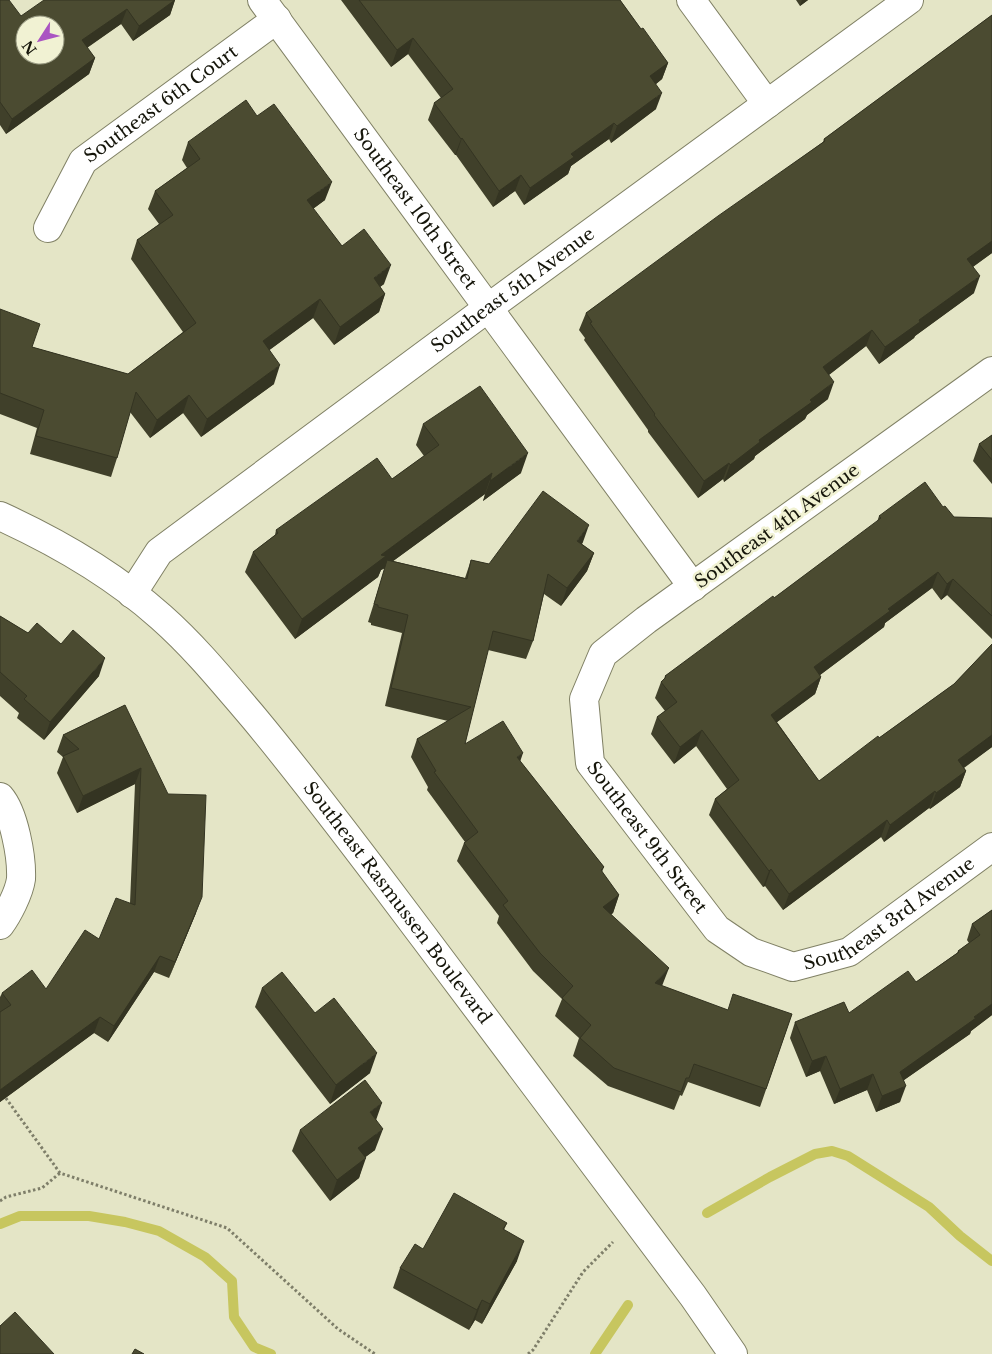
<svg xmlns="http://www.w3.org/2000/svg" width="992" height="1354" font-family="'Libre Baskerville',serif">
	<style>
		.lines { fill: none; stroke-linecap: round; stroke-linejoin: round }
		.stream { stroke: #c7c65f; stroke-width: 10 }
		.minor-casing { stroke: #808165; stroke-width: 30 }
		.tertiary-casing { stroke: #808165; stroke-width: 30 }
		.path { stroke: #7e7e69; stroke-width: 3; stroke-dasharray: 2.5 2.5; stroke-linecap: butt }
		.minor { stroke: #fff; stroke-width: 28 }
		.tertiary { stroke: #fff; stroke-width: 28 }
		.wall { fill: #40402a }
		.shaded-wall { fill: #343422 }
		.building { fill: #4b4b31; stroke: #343422; fill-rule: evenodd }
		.labels { text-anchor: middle; stroke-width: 5; stroke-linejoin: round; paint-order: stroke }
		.street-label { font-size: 18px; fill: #15150a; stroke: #f1f2d3 }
	</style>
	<rect width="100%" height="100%" fill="#e4e5c6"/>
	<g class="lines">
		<path class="stream" d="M707,1213L770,1177L815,1154L832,1151L848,1156L929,1207L960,1236L992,1261
			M0,1224L20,1216H89L125,1222L159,1231L205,1257L232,1281L234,1317L254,1347L271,1354
			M595,1354L628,1305"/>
		<defs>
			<g id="minor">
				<path id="s1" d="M262,0L693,587"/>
				<path d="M691,0L767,104"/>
				<path id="s2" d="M48,228L83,161L277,19"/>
				<path id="s3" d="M992,371L646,620L603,654L584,699L590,763L717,929L751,952L793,967L849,952L992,847"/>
				<path id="s4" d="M132,594L159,552L488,308L909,0"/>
				<path d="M0,797C14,813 22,857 21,879C19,893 8,914 0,925"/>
			</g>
			<g id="tertiary">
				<path id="s5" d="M0,516C57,542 114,575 161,617C196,648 224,683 254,718C313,789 368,863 423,936C513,1056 603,1176 693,1296L733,1354"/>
			</g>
		</defs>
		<use href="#minor" class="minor-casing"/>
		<use href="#tertiary" class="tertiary-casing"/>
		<path class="path" d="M0,1090L60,1173L227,1228L338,1329L375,1354
			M0,1201L6,1197L42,1188L60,1173
			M528,1354L533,1350L583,1272L613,1242"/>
		<use href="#minor" class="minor"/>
		<use href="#tertiary" class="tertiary"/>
	</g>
	<path class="wall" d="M0,0L21,16L175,0L170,15L133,41L121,24L87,48L95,58L89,74L6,134L0,125Z
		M341,0H620L641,29L668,63L662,79L656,84V109L611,143L609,139L571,166L568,174L524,205L515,191L493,207L456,155H455L428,120L434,103L441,98L408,54L391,67Z
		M796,0H808L800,6Z
		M992,15V253L973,267L974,293L915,336L914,338L879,364L866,346L829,375L828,399L807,415L805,419L755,456L754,459L724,482L723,479L698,498L648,432V430L584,340L585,338L579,330L586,313L823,142L824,139Z
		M257,116L325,200L313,209L342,246L384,284L380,287L385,294L379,312L334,345L313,318L269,350L274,384L201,437L183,413L150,438L130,412L117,458L111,477L30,454L37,428L0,414V309L32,347L128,374L183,332L131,259L137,240L159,224L148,209L155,191L187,168L182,160L188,142Z
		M423,424L521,473L483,501L485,494L393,561L465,578L471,560L489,564L583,542L582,544L594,553L587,571L561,606L544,594L533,641L526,659L488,650L465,744L520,761L604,867L602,872L619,895L613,913L611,914L662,986L727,1010L792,1014L760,1107L688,1082L682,1096L680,1095L674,1110L608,1086L573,1056L579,1038L555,1016L562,999L533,971L497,923L499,916L457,861L464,843L465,842L427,790L428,787L411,757L417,739L448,721L385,706L402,633L371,625V623L368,622L385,568L381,570L378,577L295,639L245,572L253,552L275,535L276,530L392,479L424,456L416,445Z
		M992,435V484L973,461L979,444Z
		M943,507L954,517L992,518V639L947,595L941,600L932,588L885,623L884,627L820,675L821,677L815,694L777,722L819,781L954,684L992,644V747L964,768L966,771L960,787L930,809L929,808L884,842L881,837L783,910L765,886L763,887L709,815L715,799L727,789L696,746L674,764L651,734L657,717L665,711L655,698L661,682L664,679L665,676L774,598L877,522L879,516Z
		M0,616L28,633L61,644L99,676L44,740L17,718L19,713L0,696Z
		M125,705L196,913L169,978L154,972L108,1042L94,1033L0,1102V997L2,993L46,989L99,939L130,903L135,784L77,813L57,773L63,757L57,752L63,735Z
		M992,910V1015L971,1031L970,1034L904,1080L900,1102L876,1112L867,1090L834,1104L820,1071L806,1077L790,1038L795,1022L849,1013L916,982L957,953L958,951L969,943L967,940L972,924Z
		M262,988L315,1013L370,1073L330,1104L255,1007Z
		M376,1120L375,1150L365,1157L359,1178L330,1201L292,1151L300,1130Z
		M507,1223L504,1230L517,1261L482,1324L475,1320L469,1330L393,1288L400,1268L423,1249Z"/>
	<path class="shaded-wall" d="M175,0L170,15L133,41L139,26Z
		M802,0H808L800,6Z
		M127,9L121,24L76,55L82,40Z
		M413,38L408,54L391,67L397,50Z
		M95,58L89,74L6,134L12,119Z
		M668,63L662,79L645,93L650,76Z
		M662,93L656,109L611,143L617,126Z
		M614,123L609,139L571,166L568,174L524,205L530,188L571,154Z
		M462,138L456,155H455L461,139Z
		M521,175L515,191L493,207L499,191Z
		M332,182L325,200L300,218L307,200Z
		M992,241V253L961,275L967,259Z
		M391,265L384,284L367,296L374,278Z
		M980,276L974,293L915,336L914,338L879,364L885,347L919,320Z
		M385,294L379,312L334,345L340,327Z
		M320,299L313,318L256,360L263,341Z
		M872,330L866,346L817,384L823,367Z
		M280,365L274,384L201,437L207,419Z
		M834,382L828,399L807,415L805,419L755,456L754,459L724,482L730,465L759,440L810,400Z
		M189,395L183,413L150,438L157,420Z
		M528,453L521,473L483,501L490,481Z
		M729,463L723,479L698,498L704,481Z
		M492,473L485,494L385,567L387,560L385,568L381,570L378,577L295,639L302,619L381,555Z
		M589,525L583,542L570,559L577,541Z
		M594,553L587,571L561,606L567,588Z
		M938,572L932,588L885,623L884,627L808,684L814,667L888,609Z
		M953,579L947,595L941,600L947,584Z
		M105,658L99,676L44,740L50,722Z
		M821,677L815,694L765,731L771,715Z
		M702,730L696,746L674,764L680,747Z
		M992,735V747L952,776L958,760Z
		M523,753L517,771V757Z
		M141,768L135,784L77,813L83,796Z
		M966,771L960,787L930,809L936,793Z
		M935,791L929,808L884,842L890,825Z
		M887,820L881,837L783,910L789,894Z
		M771,869L765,886L763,887L769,871Z
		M619,895L613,913L597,925L603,907Z
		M202,897L196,913L169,978L175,962Z
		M160,956L154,972L108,1042L114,1026Z
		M669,968L662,986L648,1001L655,983Z
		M992,1004V1015L971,1031L970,1034L894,1087L900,1072Z
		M100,1017L94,1033L0,1102V1090Z
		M377,1053L370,1073L330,1104L336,1085Z
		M826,1056L820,1071L806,1077L812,1061Z
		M873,1074L867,1090L834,1104L840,1089Z
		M906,1086L900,1102L876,1112L882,1096Z
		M382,1103L375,1123L370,1112Z
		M383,1129L375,1150L351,1168L358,1148Z
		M366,1158L359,1178L330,1201L337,1180Z
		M524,1241L517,1261L482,1324L490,1304Z
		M482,1300L475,1320L469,1330L477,1310Z"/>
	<path class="building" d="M0,0H9L21,16L44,0H175L139,26L127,9L82,40L95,58L12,119L0,102ZM25,25H55V55H25Z
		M359,0H620L641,29L643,28L668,63L650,76L662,93L617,126L614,123L571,154L574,157L530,188L521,175L499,191L462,138L461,139L434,103L453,89L413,38L397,50Z
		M992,15V241L967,259L980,276L919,320L920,322L885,347L872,330L823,367L834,382L810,400L812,402L759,440L760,442L730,465L729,463L704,481L654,415L655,414L590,323L592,322L586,313L718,216L825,141L824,139Z
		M246,100L257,116L274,104L332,182L307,200L342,246L364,229L391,265L374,278L385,294L340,327L320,299L263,341L280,365L207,419L189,395L157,420L136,392L117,458L36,436L44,410L0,393V309L40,324L32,347L128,374L196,323L137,240L173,215L155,191L200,159L188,142Z
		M480,386L528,453L490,481L492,473L381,555L386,556L302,619L253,552L278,533L276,530L377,458L392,479L439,445L423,424Z
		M992,435V460L979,444Z
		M925,482L943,507L945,506L954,517L992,518V616L953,579L947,584L938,572L888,609L890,611L814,667L821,677L771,715L819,781L878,736L879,738L954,684L992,644V735L958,760L966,771L936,793L935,791L890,825L887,820L789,894L771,869L769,871L715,799L739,780L702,730L680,747L657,717L677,702L661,682L666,677L665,676L773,596L774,598L881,518L879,516Z
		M543,491L589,525L577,541L594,553L567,588L548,574L533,641L493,631L465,744L503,721L523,753L517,757L604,867L601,870L619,895L603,907L669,968L655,983L728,1010L733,994L792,1014L766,1089L694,1064L689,1078H686L681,1092L614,1068L580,1038L591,1025L562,998L573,986L540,953L503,905L508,901L464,843L478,832L434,772L436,771L417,739L471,707L391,688L408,615L378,607V605L374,604L387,560L467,579L471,560L489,564Z
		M0,616L28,633L37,623L61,644L73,630L105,658L50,722L24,699L27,696L0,672Z
		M125,705L168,794L206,795L202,897L175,962L160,956L114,1026L100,1017L0,1090V1012L11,1005L2,993L32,970L46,989L85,930L99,939L116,898L135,905L141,768L83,796L63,756L79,749L63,735Z
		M992,910V1004L974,1017L976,1018L900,1072L906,1086L882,1096L873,1074L840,1089L826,1056L812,1061L795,1022L844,1002L849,1013L908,971L916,982L959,952L958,951L980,935L972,924Z
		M282,972L315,1013L334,998L377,1053L336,1085L262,988Z
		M365,1080L382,1103L370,1112L383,1129L358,1148L366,1158L337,1180L300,1130Z
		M454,1193L507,1223L503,1229L524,1241L490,1304L482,1300L477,1310L400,1268L415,1244L423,1249Z
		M15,1312L54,1354H0V1326Z
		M135,1349L144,1354H132Z"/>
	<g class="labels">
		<g class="street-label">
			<text dy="6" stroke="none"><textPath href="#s2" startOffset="172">Southeast 6th Court</textPath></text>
			<text dy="6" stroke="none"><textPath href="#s1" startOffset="259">Southeast 10th Street</textPath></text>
			<text dy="6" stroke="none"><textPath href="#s4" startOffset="490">Southeast 5th Avenue</textPath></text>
			<text transform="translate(777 526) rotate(-36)" y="6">Southeast 4th Avenue</text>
			<text dy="6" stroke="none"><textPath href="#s3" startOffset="688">Southeast 9th Street</textPath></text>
			<text dy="6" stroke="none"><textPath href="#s5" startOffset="562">Southeast Rasmussen Boulevard</textPath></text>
			<text dy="6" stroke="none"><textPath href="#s3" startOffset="1000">Southeast 3rd Avenue</textPath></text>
		</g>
	</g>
	<g transform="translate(40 40) rotate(234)"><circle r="24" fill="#f1f2d3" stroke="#999a83"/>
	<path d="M0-4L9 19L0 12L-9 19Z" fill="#aa54c2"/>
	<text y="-8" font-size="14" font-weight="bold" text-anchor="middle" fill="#15150a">N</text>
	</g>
</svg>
